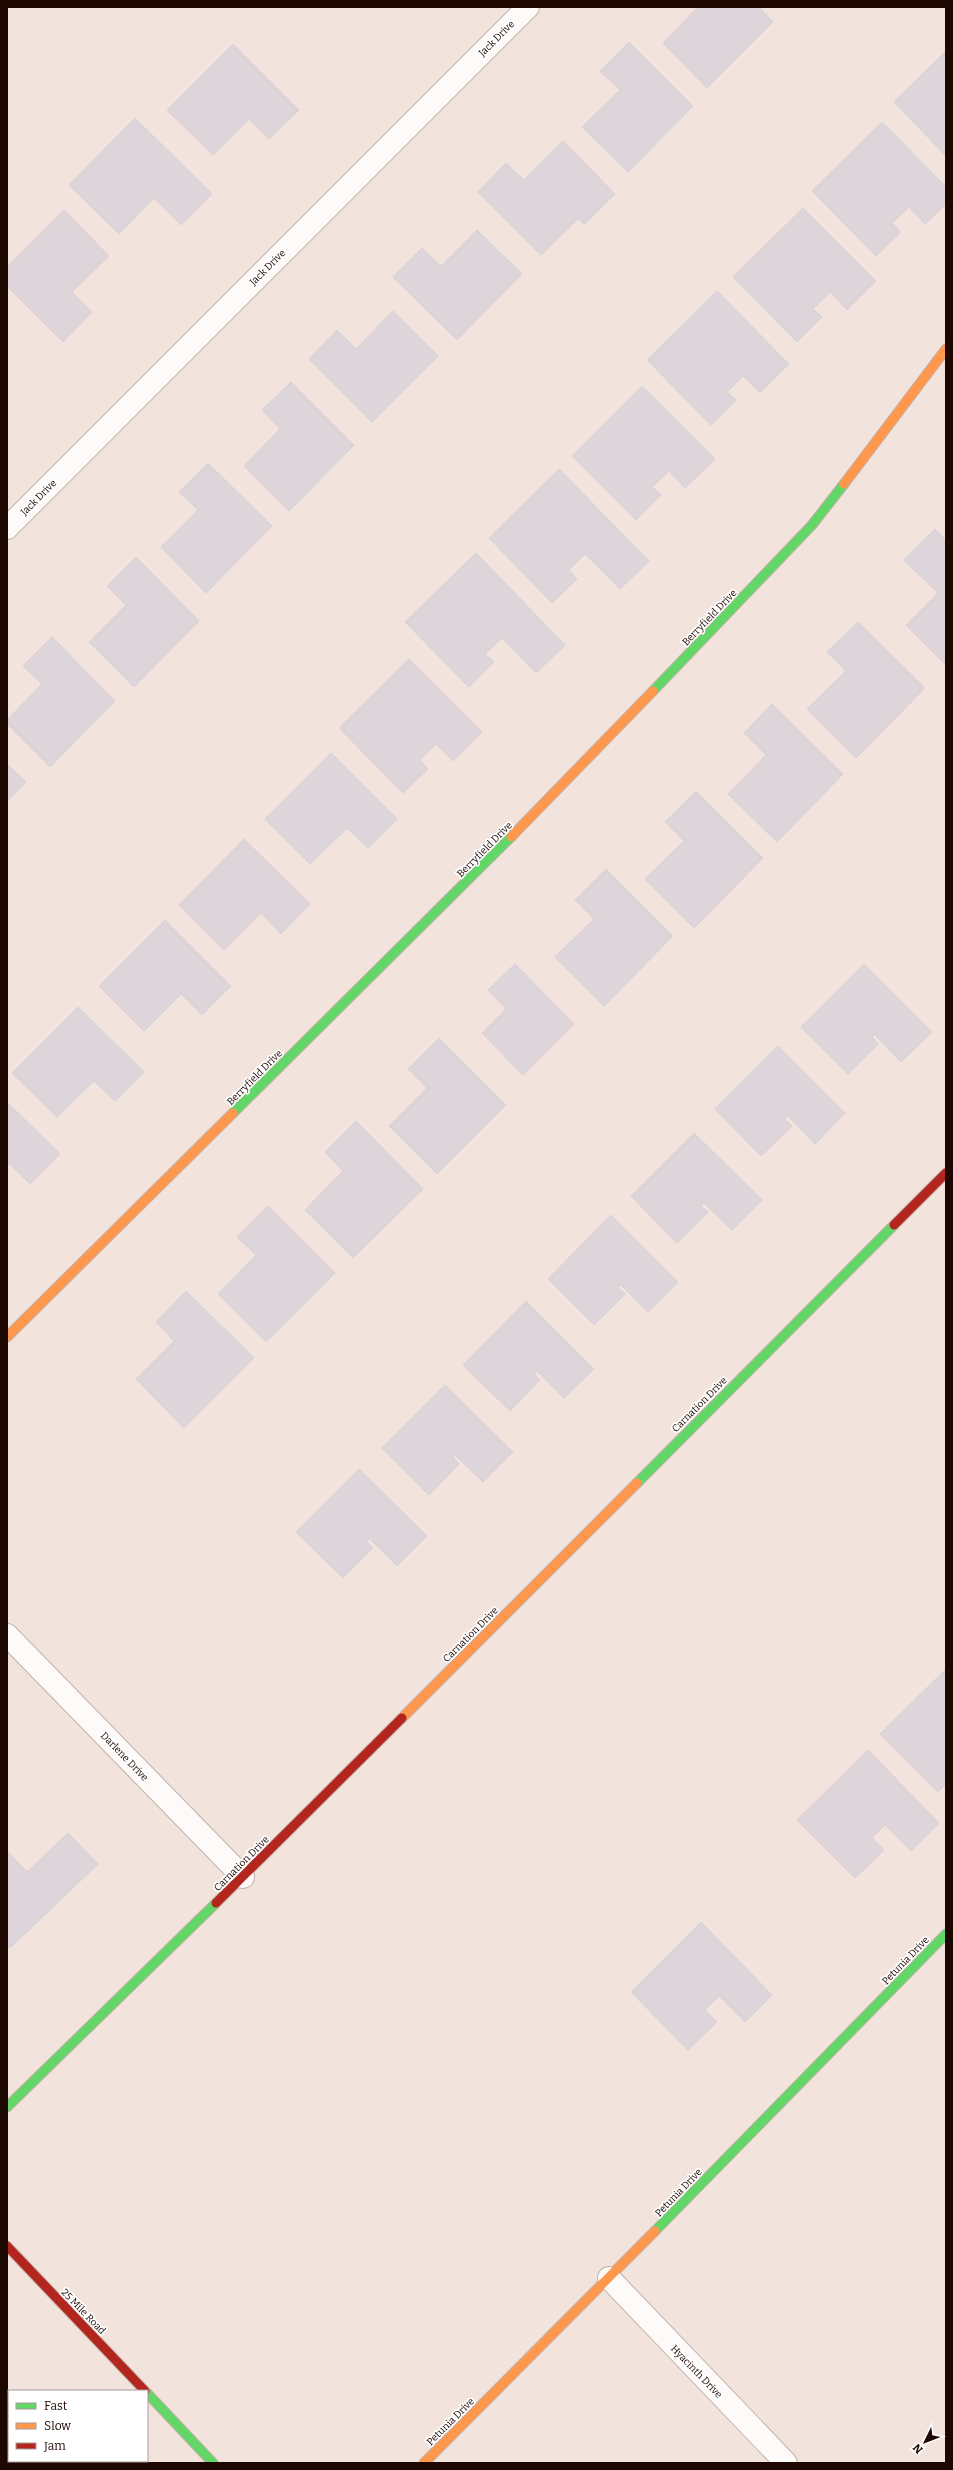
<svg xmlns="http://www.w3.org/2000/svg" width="953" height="2470" font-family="Bitter,serif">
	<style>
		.building { fill: #ddd5da; stroke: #d6d0d8 }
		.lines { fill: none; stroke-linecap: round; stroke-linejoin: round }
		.street-casing { stroke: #c3b0a7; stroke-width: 24 }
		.fast-casing { stroke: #c3b0a7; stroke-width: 11 }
		.slow-casing { stroke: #c3b0a7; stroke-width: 11 }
		.jam-casing { stroke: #c3b0a7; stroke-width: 11 }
		.street { stroke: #fdfbfa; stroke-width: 22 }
		.fast { stroke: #63d668; stroke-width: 9 }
		.slow { stroke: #ff974d; stroke-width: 9 }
		.jam { stroke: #b3261e; stroke-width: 9 }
		.labels { text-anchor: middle; stroke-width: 3.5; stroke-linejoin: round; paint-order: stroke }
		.street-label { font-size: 10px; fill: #1d0701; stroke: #fff }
	</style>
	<rect width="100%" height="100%" fill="#f2e4dc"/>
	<path class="building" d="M698,7H759L773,22L707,88L663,43Z
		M629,42L693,106L628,172L582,127L620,90L600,71Z
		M233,44L299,110L269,139L249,119L213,155L167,110Z
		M946,51V156L894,102Z
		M135,118L212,194L181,225L154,198L119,234L69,185Z
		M882,122L946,187V204L925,224L909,207L892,223L901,232L876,256L812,191Z
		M563,141L615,194L584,225L578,219L541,255L478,192L506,163L524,180Z
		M803,208L876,281L847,310L830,292L813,309L822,317L797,342L733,277Z
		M64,210L109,256L72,292L92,312L63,342L7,286V267Z
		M477,230L522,274L457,340L393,277L422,248L441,266Z
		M717,291L789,364L760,393L743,376L727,392L736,400L711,425L647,360Z
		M393,311L438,356L372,422L309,359L337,330L356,349Z
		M291,382L354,445L289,511L244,466L280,429L262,410Z
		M642,386L715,459L685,488L669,471L652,487L661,495L636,520L572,456Z
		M208,463L272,526L206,593L161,547L198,510L179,492Z
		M559,469L649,561L620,589L585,554L569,570L577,579L552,603L489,538Z
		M935,529L946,541V665L906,625L938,593L904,560Z
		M476,553L565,645L536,673L502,638L485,654L494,662L469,687L405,622Z
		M136,557L199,621L134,687L89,642L126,605L107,586Z
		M858,622L925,688L856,758L807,709L846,671L827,652Z
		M52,637L115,701L50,767L7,724V720L42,684L23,666Z
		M409,659L482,732L453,761L436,744L420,760L428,769L403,793L339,728Z
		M772,704L843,774L777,842L728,794L766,755L744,733Z
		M331,753L397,819L368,848L347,828L310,864L265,819Z
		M7,764L26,782L7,801Z
		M696,791L763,858L694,928L645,879L684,841L665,822Z
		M244,839L310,904L281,934L261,913L224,950L179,905Z
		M606,869L673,936L604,1006L555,957L594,919L575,900Z
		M165,920L231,986L202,1015L181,994L144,1031L99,986Z
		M515,964L574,1024L523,1075L482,1033L506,1009L488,990Z
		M864,964L932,1032L901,1062L874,1034L872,1037L878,1044L848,1074L801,1027Z
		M78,1007L144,1072L115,1101L94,1081L57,1117L12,1073Z
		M439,1038L506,1105L437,1174L389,1126L427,1088L408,1069Z
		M778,1046L845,1113L815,1144L788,1116L785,1119L792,1126L761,1156L715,1109Z
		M7,1102L60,1154L30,1184L9,1163L7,1166Z
		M356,1121L423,1189L353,1258L305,1210L343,1171L325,1152Z
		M694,1133L762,1200L732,1230L704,1203L701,1206L708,1212L677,1243L631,1196Z
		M268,1206L335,1273L266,1342L218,1294L256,1255L237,1237Z
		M611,1215L678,1282L648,1312L621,1285L618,1288L625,1294L594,1325L548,1279Z
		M186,1291L254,1358L184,1428L136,1379L174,1341L156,1322Z
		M526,1301L594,1369L564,1398L537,1371L534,1374L540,1380L510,1411L463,1365Z
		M445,1385L513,1452L483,1482L455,1455L453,1457L459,1464L429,1495L382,1448Z
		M359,1469L427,1536L397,1566L369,1538L367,1542L373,1548L343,1578L296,1532Z
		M946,1669V1784L938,1792L880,1734Z
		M868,1750L939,1823L911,1851L885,1825L872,1838L884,1850L855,1878L797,1820Z
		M68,1833L98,1864L10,1948L7,1946V1851L27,1872Z
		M701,1922L772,1995L745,2022L719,1996L705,2010L717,2022L688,2050L631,1992Z"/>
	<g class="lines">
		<defs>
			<path id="street" d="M7,528L528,7
				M7,1635L243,1877
				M609,2278L786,2463"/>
			<path id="fast" d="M653,691L812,525L844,484
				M233,1113L511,837
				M637,1483L894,1225
				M7,2107L216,1903
				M655,2231L946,1934
				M147,2393L213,2463"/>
			<path id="slow" d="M844,484L946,349
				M511,837L653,691
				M7,1337L233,1113
				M402,1718L637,1483
				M424,2463L655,2231"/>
			<path id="jam" d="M894,1225L946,1173
				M216,1903L402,1718
				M7,2246L145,2391"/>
		</defs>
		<use href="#street" class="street-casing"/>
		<use href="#fast" class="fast-casing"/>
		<use href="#slow" class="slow-casing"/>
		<use href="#jam" class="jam-casing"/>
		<use href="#street" class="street"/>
		<use href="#fast" class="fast"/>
		<use href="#slow" class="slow"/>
		<use href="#jam" class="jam"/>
	</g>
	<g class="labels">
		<g class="street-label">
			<text transform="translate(496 38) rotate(-45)" y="4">Jack Drive</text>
			<text transform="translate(267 267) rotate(-45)" y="4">Jack Drive</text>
			<text transform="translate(38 497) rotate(-45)" y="4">Jack Drive</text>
			<text transform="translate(709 617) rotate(-46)" y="4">Berryfield Drive</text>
			<text transform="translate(484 849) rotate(-45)" y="4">Berryfield Drive</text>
			<text transform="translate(254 1077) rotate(-45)" y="4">Berryfield Drive</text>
			<text transform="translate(699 1404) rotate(-45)" y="4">Carnation Drive</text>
			<text transform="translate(470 1634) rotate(-45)" y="4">Carnation Drive</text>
			<text transform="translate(125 1756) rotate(46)" y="4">Darlene Drive</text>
			<text transform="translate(241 1863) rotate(-45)" y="4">Carnation Drive</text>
			<text transform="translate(905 1960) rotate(-46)" y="4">Petunia Drive</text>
			<text transform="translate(678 2192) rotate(-46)" y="4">Petunia Drive</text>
			<text transform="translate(84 2311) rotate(46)" y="4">25 Mile Road</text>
			<text transform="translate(697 2371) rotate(46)" y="4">Hyacinth Drive</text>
			<text transform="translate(450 2421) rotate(-45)" y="4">Petunia Drive</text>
		</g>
	</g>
	<rect width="953" height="2470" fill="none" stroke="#1d0701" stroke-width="16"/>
	<rect x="8" y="2390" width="140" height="72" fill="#ffffff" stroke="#a59c99"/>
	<rect x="16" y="2403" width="20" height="6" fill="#63d668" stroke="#a59c99"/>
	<text x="44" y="2410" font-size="12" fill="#1d0701">Fast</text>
	<rect x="16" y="2423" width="20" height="6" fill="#ff974d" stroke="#a59c99"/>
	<text x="44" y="2430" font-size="12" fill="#1d0701">Slow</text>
	<rect x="16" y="2443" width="20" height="6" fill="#b3261e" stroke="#a59c99"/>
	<text x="44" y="2450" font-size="12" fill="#1d0701">Jam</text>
	<g transform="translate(925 2442) rotate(227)" stroke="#ffffff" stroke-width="3" paint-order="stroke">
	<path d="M0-3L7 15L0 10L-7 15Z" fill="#1d0701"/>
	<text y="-6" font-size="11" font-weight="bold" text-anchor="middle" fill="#1d0701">N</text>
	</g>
</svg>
